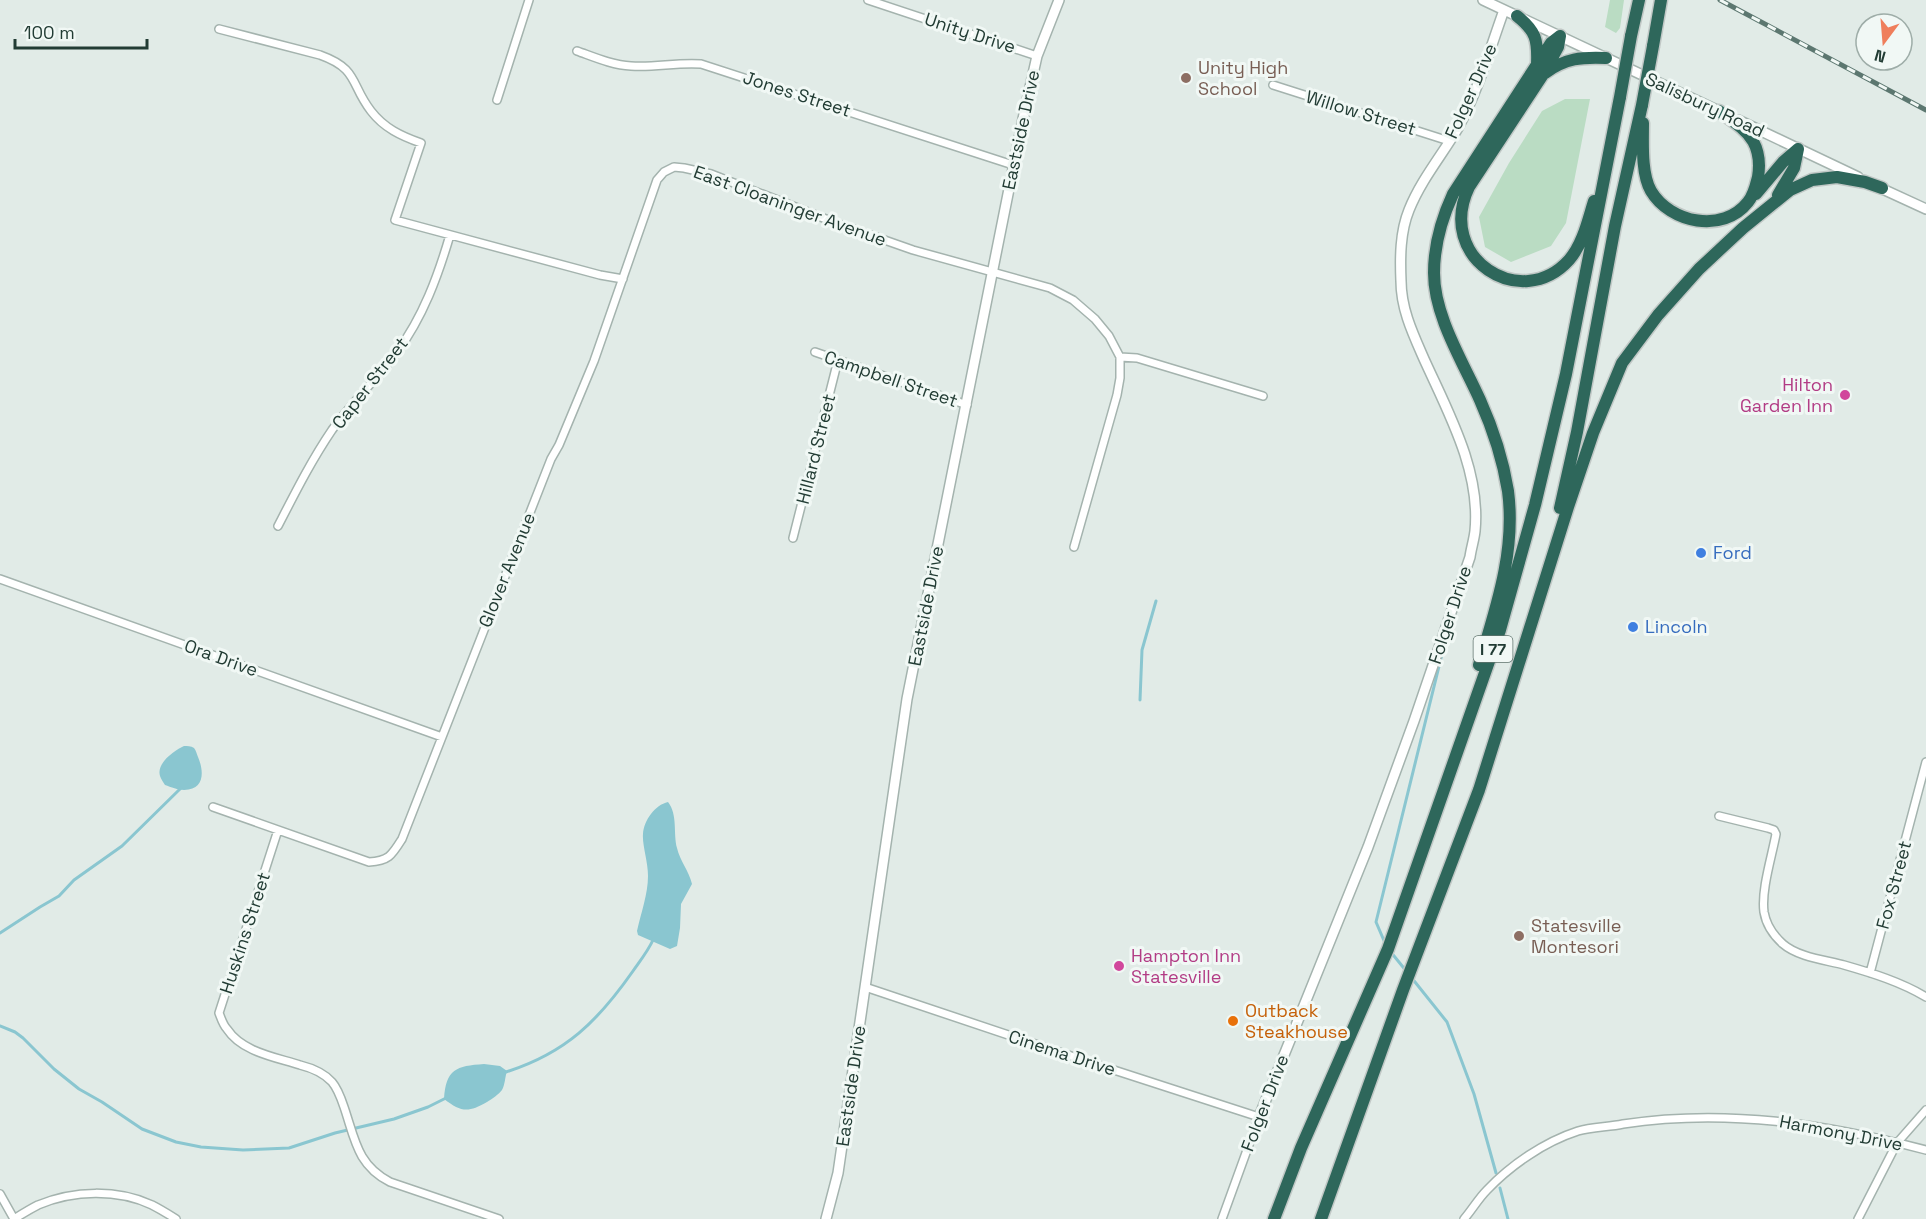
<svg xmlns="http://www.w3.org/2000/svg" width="1926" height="1219" font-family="'Space Grotesk',sans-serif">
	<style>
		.green { fill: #badcc3 }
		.water { fill: #8ac6d0 }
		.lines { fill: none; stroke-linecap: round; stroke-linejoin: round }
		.stream { stroke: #8ac6d0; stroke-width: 3 }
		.minor-casing { stroke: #a4b3ae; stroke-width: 10 }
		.tertiary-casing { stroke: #a4b3ae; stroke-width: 12 }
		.motorway-casing { stroke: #c1c8c6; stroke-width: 15 }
		.minor { stroke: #fff; stroke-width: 7 }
		.tertiary { stroke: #fff; stroke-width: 9 }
		.motorway { stroke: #2e675b; stroke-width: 12 }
		.rail-casing { stroke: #5c7770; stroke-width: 5 }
		.rail { stroke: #f1f8f5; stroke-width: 3; stroke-dasharray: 9; stroke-linecap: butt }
		.motorway-bridge-casing { stroke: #c1c8c6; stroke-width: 15; stroke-linecap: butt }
		.motorway-bridge { stroke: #2e675b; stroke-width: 12 }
		.education-dot { fill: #8d6e63; stroke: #f1f8f5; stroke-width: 2 }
		.hotel-dot { fill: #d1479c; stroke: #f1f8f5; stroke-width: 2 }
		.shop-dot { fill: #3f7fe0; stroke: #f1f8f5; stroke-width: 2 }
		.food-dot { fill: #e8710a; stroke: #f1f8f5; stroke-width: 2 }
		.labels { text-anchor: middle; stroke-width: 6; stroke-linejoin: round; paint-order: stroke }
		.shield { fill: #f1f8f5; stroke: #60746e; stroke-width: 1.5 }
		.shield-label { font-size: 16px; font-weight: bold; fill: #223c34 }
		.street-label { font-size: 18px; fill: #223c34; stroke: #f1f8f5 }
		.education-label { font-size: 18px; fill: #785e54; stroke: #f1f8f5; text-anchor: start }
		.hotel-label { font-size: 18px; fill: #b23c85; stroke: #f1f8f5; text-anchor: end }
		.shop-label { font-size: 18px; fill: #366cbe; stroke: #f1f8f5; text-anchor: start }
		.food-label { font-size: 18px; fill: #c56008; stroke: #f1f8f5; text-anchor: start }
	</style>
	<rect width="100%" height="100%" fill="#e1ebe7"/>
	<path class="green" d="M1610,0H1624L1620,28L1616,33L1605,27Z
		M1565,99H1590L1566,223L1551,246L1511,262L1485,247L1479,217L1509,163L1542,111Z"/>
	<path class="water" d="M184,746C187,746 191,746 194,748C196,750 197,755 198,757C204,771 205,790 184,790C178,790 171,787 165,785C163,782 161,779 160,776C156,763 175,750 184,746Z
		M668,802C678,815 673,833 677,848C680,861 689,871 692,884L681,904L680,928L677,946L670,949L638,935L637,931C641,913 648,894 648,876C648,862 642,844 643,834C644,820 655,805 668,802Z
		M484,1064L500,1066L507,1071C505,1077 505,1085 502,1090C499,1094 492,1099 487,1102C468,1113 461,1112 444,1099C446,1069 456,1066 484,1064Z"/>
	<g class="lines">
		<path class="stream" d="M1140,700L1142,650L1156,601
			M0,933L40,907L59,896L74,880L122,846L181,788
			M1385,943L1376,922L1445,642
			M1390,951L1407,972
			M1411,977L1447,1022L1474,1094L1496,1173
			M0,1026L15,1032L23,1038L54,1069L79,1089L102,1102L142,1129L176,1142L201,1147L243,1150L289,1148L335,1133L394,1119L428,1107L448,1097
			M506,1072C566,1053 598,1021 633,971C640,961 648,951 653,940
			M1500,1188L1508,1219"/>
		<defs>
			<path id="minor" d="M868,0L1037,56
				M219,29L320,55C359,69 350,84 371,111C384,128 401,136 421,143L395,220L600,275L623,279
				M577,51C594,57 612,65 631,66C654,68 677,62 701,64L1013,165
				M1273,85L1449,141
				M497,100L529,0
				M815,352L967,405
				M278,526C295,493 311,461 332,430C352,402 377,379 397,352C423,317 438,276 450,235
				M793,538L838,360
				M1074,547L1117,395L1120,378V357
				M0,579L442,737
				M213,807L369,862C389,861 392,855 402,839L551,459L559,445L594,361L657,180L664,172L674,167L684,168L711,174L836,223L913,250L1050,288L1073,300L1095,319L1109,336L1120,357L1137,358L1263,396
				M1719,816L1768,828L1774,830L1776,834C1772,856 1761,890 1764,912C1766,924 1774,936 1783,944C1798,957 1825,960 1844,965C1872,973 1901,982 1926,997
				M278,830L219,1013C221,1018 223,1025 227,1029C242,1052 275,1057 300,1065C312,1068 323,1072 332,1082C338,1089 341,1098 344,1107C355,1139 357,1165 390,1182L499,1219
				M1870,973L1926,762
				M865,987L1083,1060L1259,1117L1222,1219
				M0,1194L14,1219
				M14,1219C22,1214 30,1209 38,1205C74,1190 117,1189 152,1205C160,1209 168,1214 176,1219
				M1464,1219C1472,1210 1478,1199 1487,1190C1511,1165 1544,1142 1578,1131C1592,1127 1609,1127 1623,1124C1726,1108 1827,1124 1926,1150
				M1858,1219L1897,1143L1926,1110"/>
			<path id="tertiary" d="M1483,0L1723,113
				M1738,120L1858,177
				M1876,186L1926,209
				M1259,1117L1368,847L1414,721L1470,557C1471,549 1474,540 1475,531C1481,471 1448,412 1424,359C1413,334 1401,309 1401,281C1400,258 1400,232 1409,210C1421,180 1442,155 1458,128C1478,91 1490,49 1504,10
				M826,1219L838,1173L907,699L1023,119L1037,56L1059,0"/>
			<path id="motorway" d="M1517,16C1536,31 1538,40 1537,64
				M1560,36L1558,47L1544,73L1469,187C1435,258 1521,313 1569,260C1583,244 1588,220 1594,201
				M1631,36L1639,0
				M1653,46L1661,0
				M1545,73C1566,58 1581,57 1606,58
				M1643,123C1643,142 1641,174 1651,191C1670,223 1723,234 1748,202C1754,195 1756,185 1758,177C1760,165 1759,152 1753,141C1745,128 1731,120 1719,111
				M1756,194L1783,162L1798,149
				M1778,195L1794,168L1798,149
				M1560,508L1577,432L1615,226L1642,105
				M1479,665C1496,608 1516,551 1508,491C1503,460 1493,429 1480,400C1463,362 1434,316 1434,273C1434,244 1441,220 1453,194L1551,43L1560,36
				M1274,1219L1301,1148L1388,949L1500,630L1535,505L1566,374L1620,97
				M1321,1219L1403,990L1479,790L1568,507L1593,433L1622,363L1658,315L1699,269L1743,228L1790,190L1812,180L1837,177L1865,182L1882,188"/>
		</defs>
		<use href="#minor" class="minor-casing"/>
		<use href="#tertiary" class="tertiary-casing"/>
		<use href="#motorway" class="motorway-casing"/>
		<use href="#minor" class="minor"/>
		<use href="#tertiary" class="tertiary"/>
		<use href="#motorway" class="motorway"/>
		<defs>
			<path id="rail" d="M1720,0L1926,110"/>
		</defs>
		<use href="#rail" class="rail-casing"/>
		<use href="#rail" class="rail"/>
		<defs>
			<path id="motorway-bridge" d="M1620,97L1631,36
				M1642,105L1653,46"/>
		</defs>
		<use href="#motorway-bridge" class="motorway-bridge-casing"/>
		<use href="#motorway-bridge" class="motorway-bridge"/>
	</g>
	<g class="education-dot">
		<circle cx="1186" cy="78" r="6"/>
		<circle cx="1519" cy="936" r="6"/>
	</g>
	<g class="hotel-dot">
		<circle cx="1845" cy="395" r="6"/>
		<circle cx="1119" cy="966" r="6"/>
	</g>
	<g class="shop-dot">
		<circle cx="1701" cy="553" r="6"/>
		<circle cx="1633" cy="627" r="6"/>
	</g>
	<circle class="food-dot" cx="1233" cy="1021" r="6"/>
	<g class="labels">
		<rect class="shield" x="1473.5" y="636" width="39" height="26" rx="4.5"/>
		<g class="shield-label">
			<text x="1493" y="655">I 77</text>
		</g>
		<g class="street-label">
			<text transform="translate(970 33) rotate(18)" y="6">Unity Drive</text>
			<text transform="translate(1471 91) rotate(-66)" y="6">Folger Drive</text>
			<text transform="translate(797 94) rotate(18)" y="6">Jones Street</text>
			<text transform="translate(1705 105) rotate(25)" y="6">Salisbury Road</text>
			<text transform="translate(1361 113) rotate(17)" y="6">Willow Street</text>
			<text transform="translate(1021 130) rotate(-78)" y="6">Eastside Drive</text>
			<text transform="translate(790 206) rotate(20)" y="6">East Cloaninger Avenue</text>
			<text transform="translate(891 379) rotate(19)" y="6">Campbell Street</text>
			<text transform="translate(370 383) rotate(-52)" y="6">Caper Street</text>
			<text transform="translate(816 449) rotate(-76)" y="6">Hillard Street</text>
			<text transform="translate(507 570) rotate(-68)" y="6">Glover Avenue</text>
			<text transform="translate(926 606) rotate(-79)" y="6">Eastside Drive</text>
			<text transform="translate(1450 615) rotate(-72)" y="6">Folger Drive</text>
			<text transform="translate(221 658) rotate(20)" y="6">Ora Drive</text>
			<text transform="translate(1894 885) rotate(-75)" y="6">Fox Street</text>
			<text transform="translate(245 933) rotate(-72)" y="6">Huskins Street</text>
			<text transform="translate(1062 1053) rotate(18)" y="6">Cinema Drive</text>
			<text transform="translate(851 1086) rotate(-82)" y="6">Eastside Drive</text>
			<text transform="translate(1265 1103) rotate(-69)" y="6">Folger Drive</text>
			<text transform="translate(1841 1133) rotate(11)" y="6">Harmony Drive</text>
		</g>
		<g class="education-label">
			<text x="1198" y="74">Unity High<tspan x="1198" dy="21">School</tspan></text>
			<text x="1531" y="932">Statesville<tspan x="1531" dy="21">Montesori</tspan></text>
		</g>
		<g class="hotel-label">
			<text x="1833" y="391">Hilton<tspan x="1833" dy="21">Garden Inn</tspan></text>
			<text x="1131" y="962" text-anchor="start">Hampton Inn<tspan x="1131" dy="21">Statesville</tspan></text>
		</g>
		<g class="shop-label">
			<text x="1713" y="559">Ford</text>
			<text x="1645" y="633">Lincoln</text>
		</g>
		<g class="food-label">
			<text x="1245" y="1017">Outback<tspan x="1245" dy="21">Steakhouse</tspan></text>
		</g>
	</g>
	<g transform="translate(1884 42) rotate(196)"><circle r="28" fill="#f1f8f5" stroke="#9eada8" stroke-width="1.5"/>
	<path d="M0-4.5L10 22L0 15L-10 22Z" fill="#ef7e5b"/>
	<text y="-9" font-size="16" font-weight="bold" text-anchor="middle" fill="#223c34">N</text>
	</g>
	<path d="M15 39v9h132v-9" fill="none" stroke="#223c34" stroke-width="3"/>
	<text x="24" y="39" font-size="18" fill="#223c34" stroke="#f1f8f5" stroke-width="4.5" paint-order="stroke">100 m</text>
</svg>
